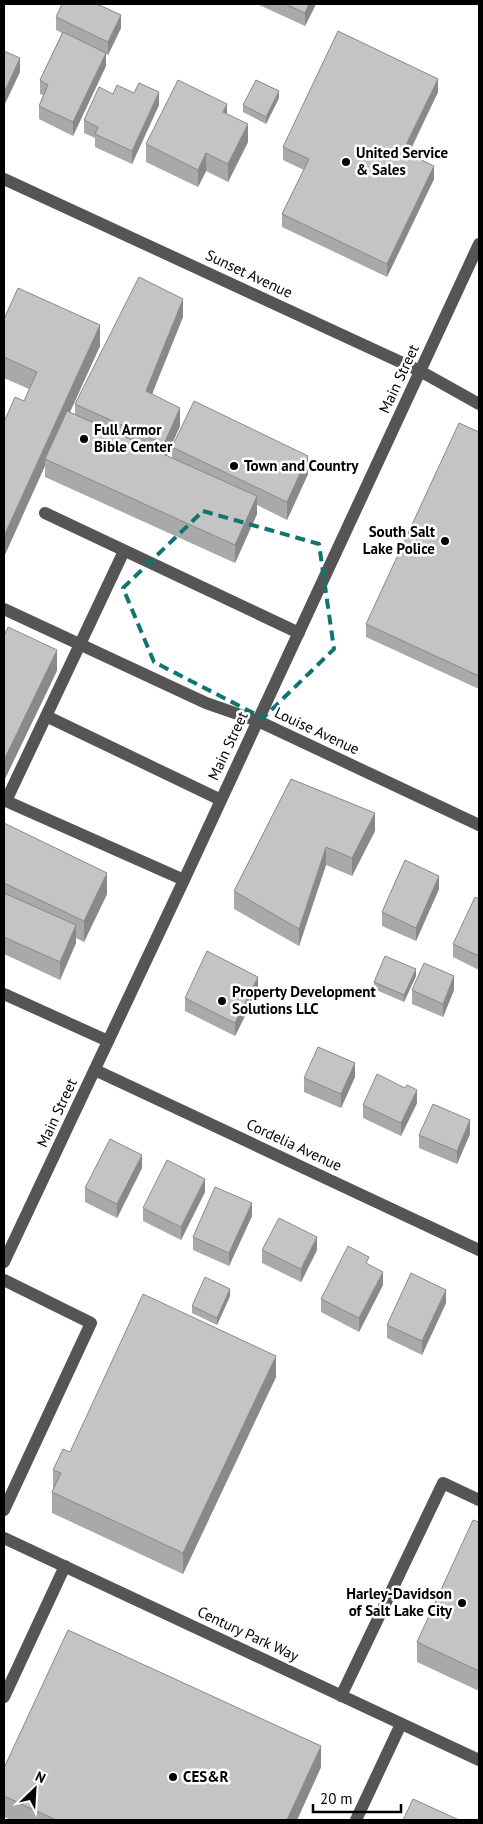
<svg xmlns="http://www.w3.org/2000/svg" width="483" height="1824" font-family="'PT Sans',sans-serif">
	<style>
		.lines { fill: none; stroke-linecap: round; stroke-linejoin: round }
		.minor { stroke: #555; stroke-width: 12 }
		.wall { fill: #a9a9a9 }
		.shaded-wall { fill: #898989 }
		.building { fill: #c4c4c4; stroke: #898989 }
		.marked { fill: none; stroke: #0f766e; stroke-width: 4; stroke-dasharray: 10 6; stroke-linejoin: round }
		.poi-dot { fill: #000; stroke: #fff; stroke-width: 2 }
		.labels { text-anchor: middle; stroke-width: 5; stroke-linejoin: round; paint-order: stroke }
		.poi-label { font-size: 15px; font-weight: bold; fill: #000; stroke: #fff; text-anchor: start }
		.street-label { font-size: 15px; fill: #000; stroke: #fff }
	</style>
	<rect width="100%" height="100%" fill="#fff"/>
	<g class="lines">
		<path class="minor" d="M4,179L420,371L479,404
			M45,513L299,633
			M124,551L6,801L184,880
			M4,609L206,703L258,721L479,825
			M46,716L221,800
			M4,994L108,1041
			M95,1070L479,1250
			M4,1262L184,880L479,244
			M4,1280L91,1323L4,1510
			M4,1538L479,1760
			M341,1696L443,1483L479,1500
			M4,1697L65,1566
			M356,1820L401,1724"/>
	</g>
	<path class="wall" d="M257,4H316L305,26Z
		M56,17L121,28L108,55L106,54V66L73,136L39,119V106L43,95L40,94V80L62,33L56,30Z
		M438,92L409,154L434,179L387,277L282,227V214L304,170L283,160V147Z
		M134,93L159,105L132,164L95,147V138L84,133V120L113,94Z
		M279,98L266,124L243,112V105Z
		M227,114L248,142L228,182L206,171L198,187L146,162V144Z
		M183,317L152,394L180,426L167,456L172,458V447L308,474L287,520L257,505V514L235,563L45,477V466L24,401L29,389L4,378V319L100,346L70,412L75,414V404Z
		M479,432V689L366,637V624Z
		M291,779L375,831L352,876L326,865L299,946L234,909V891Z
		M4,823L107,894L84,942L76,938V943L60,980L4,954Z
		M439,889L416,941L382,926V912Z
		M479,899V970L453,957V944Z
		M416,976L404,1002L374,989V982Z
		M258,990L235,1036L185,1011V998Z
		M412,990H454L443,1017L412,1004Z
		M355,1077L341,1108L304,1092V1078Z
		M417,1103L401,1136L363,1118V1105Z
		M470,1134L457,1164L419,1148V1135Z
		M142,1168L117,1218L85,1202V1188Z
		M205,1192L181,1240L143,1221V1208Z
		M252,1216L229,1266L193,1250V1237Z
		M262,1250H317L301,1282L262,1263Z
		M383,1285L359,1332L321,1312V1299Z
		M230,1296L217,1325L192,1313V1306Z
		M446,1303L422,1355L387,1338V1325Z
		M276,1377L183,1574L52,1513V1492L53,1489V1470L70,1452Z
		M479,1522V1691L417,1662V1642Z
		M321,1767L297,1820H11L4,1817V1768Z"/>
	<path class="shaded-wall" d="M309,4H316L305,26V13Z
		M121,15V28L108,55V42Z
		M106,53V66L73,136V122Z
		M20,58V72L4,106V93Z
		M438,79V92L403,164V151Z
		M279,91V98L266,124V117Z
		M159,92V105L132,164V151Z
		M227,104V122L223,112Z
		M248,124V142L228,182V164Z
		M206,153V171L198,187V170Z
		M434,166V179L387,277V264Z
		M183,299V317L146,409V391Z
		M100,325V346L48,460L45,459V466L4,557V536Z
		M180,408V426L164,462V444Z
		M308,456V474L287,520V502Z
		M257,496V514L235,563V545Z
		M57,650V671L4,781V760Z
		M375,813V831L352,876V858Z
		M326,847V865L299,946V929Z
		M107,873V894L84,942V921Z
		M439,876V889L416,941V928Z
		M76,925V943L60,980V962Z
		M416,969V976L404,1002V995Z
		M454,976V990L443,1017V1004Z
		M258,977V990L235,1036V1023Z
		M355,1063V1077L341,1108V1094Z
		M417,1090V1103L401,1136V1123Z
		M470,1120V1134L457,1164V1151Z
		M142,1155V1168L117,1218V1204Z
		M205,1179V1192L181,1240V1227Z
		M252,1203V1216L229,1266V1253Z
		M317,1237V1250L301,1282V1269Z
		M383,1272V1285L359,1332V1318Z
		M230,1289V1296L217,1325V1318Z
		M446,1290V1303L422,1355V1341Z
		M276,1356V1377L183,1574V1553Z
		M321,1746V1767L297,1820H287Z"/>
	<path class="building" d="M62,4H97L121,15L108,42L56,17Z
		M285,4H309L305,13Z
		M338,31L438,79L403,151L434,166L387,264L282,214L309,159L283,147Z
		M63,32L106,53L73,122L39,106L48,85L40,80Z
		M4,51L20,58L4,93Z
		M178,80L227,104L223,112L248,124L228,164L206,153L198,170L146,144Z
		M256,80L279,91L266,117L243,105Z
		M139,83L159,92L132,151L95,134L98,127L84,120L99,87L113,94L117,85L134,93Z
		M139,277L183,299L146,391L180,408L164,444L75,404Z
		M18,288L100,325L4,536V422L15,397L24,401L37,372L4,357V319Z
		M194,401L308,456L287,502L172,447Z
		M67,411L257,496L235,545L45,459Z
		M459,423L479,432V676L366,624Z
		M8,627L57,650L4,760V636Z
		M291,779L375,813L352,858L326,847L299,929L234,891Z
		M4,823L107,873L84,921L4,883Z
		M405,860L439,876L416,928L382,912Z
		M4,893L76,925L60,962L4,937Z
		M475,897L479,899V956L453,944Z
		M207,951L258,977L235,1023L185,998Z
		M385,956L416,969L404,995L374,982Z
		M424,963L454,976L443,1004L412,990Z
		M318,1047L355,1063L341,1094L304,1078Z
		M377,1074L405,1088L407,1085L417,1090L401,1123L363,1105Z
		M433,1104L470,1120L457,1151L419,1135Z
		M110,1139L142,1155L117,1204L85,1188Z
		M167,1160L205,1179L181,1227L143,1208Z
		M215,1187L252,1203L229,1253L193,1237Z
		M279,1218L317,1237L301,1269L262,1250Z
		M348,1246L369,1257L366,1263L383,1272L359,1318L321,1299Z
		M411,1273L446,1290L422,1341L387,1325Z
		M205,1277L230,1289L217,1318L192,1306Z
		M143,1294L276,1356L183,1553L52,1492L61,1473L53,1470L63,1449L70,1452Z
		M473,1520L479,1522V1671L417,1642Z
		M68,1630L321,1746L287,1820H56L4,1796V1768Z
		M413,1799L459,1820H403Z"/>
	<path class="marked" d="M203,511L319,544L334,649L263,718L154,662L123,588Z"/>
	<g class="poi-dot">
		<circle cx="346" cy="162" r="5"/>
		<circle cx="84" cy="439" r="5"/>
		<circle cx="234" cy="466" r="5"/>
		<circle cx="445" cy="541" r="5"/>
		<circle cx="222" cy="1001" r="5"/>
		<circle cx="462" cy="1603" r="5"/>
		<circle cx="173" cy="1777" r="5"/>
	</g>
	<g class="labels">
		<g class="poi-label">
			<text x="356" y="158">United Service<tspan x="356" dy="17">&amp; Sales</tspan></text>
			<text x="94" y="435">Full Armor<tspan x="94" dy="17">Bible Center</tspan></text>
			<text x="244" y="471">Town and Country</text>
			<text x="435" y="537" text-anchor="end">South Salt<tspan x="435" dy="17">Lake Police</tspan></text>
			<text x="232" y="997">Property Development<tspan x="232" dy="17">Solutions LLC</tspan></text>
			<text x="452" y="1599" text-anchor="end">Harley-Davidson<tspan x="452" dy="17">of Salt Lake City</tspan></text>
			<text x="183" y="1782">CES&amp;R</text>
		</g>
		<g class="street-label">
			<text transform="translate(249 274) rotate(25)" y="5">Sunset Avenue</text>
			<text transform="translate(399 379) rotate(-65)" y="5">Main Street</text>
			<text transform="translate(317 731) rotate(25)" y="5">Louise Avenue</text>
			<text transform="translate(228 746) rotate(-65)" y="5">Main Street</text>
			<text transform="translate(57 1113) rotate(-65)" y="5">Main Street</text>
			<text transform="translate(294 1145) rotate(25)" y="5">Cordelia Avenue</text>
			<text transform="translate(248 1634) rotate(25)" y="5">Century Park Way</text>
		</g>
	</g>
	<rect width="483" height="1824" fill="none" stroke="#000000" stroke-width="10"/>
	<g transform="translate(35 1789) rotate(25)" stroke="#ffffff" stroke-width="4" paint-order="stroke">
	<path d="M0-4L9 19L0 12L-9 19Z" fill="#000000"/>
	<text y="-8" font-size="14" font-weight="bold" text-anchor="middle" fill="#000000">N</text>
	</g>
	<path d="M313 1804v8h88v-8" fill="none" stroke="#000000" stroke-width="2.5"/>
	<text x="320" y="1804" font-size="15" fill="#000000" stroke="#ffffff" stroke-width="4" paint-order="stroke">20 m</text>
</svg>
